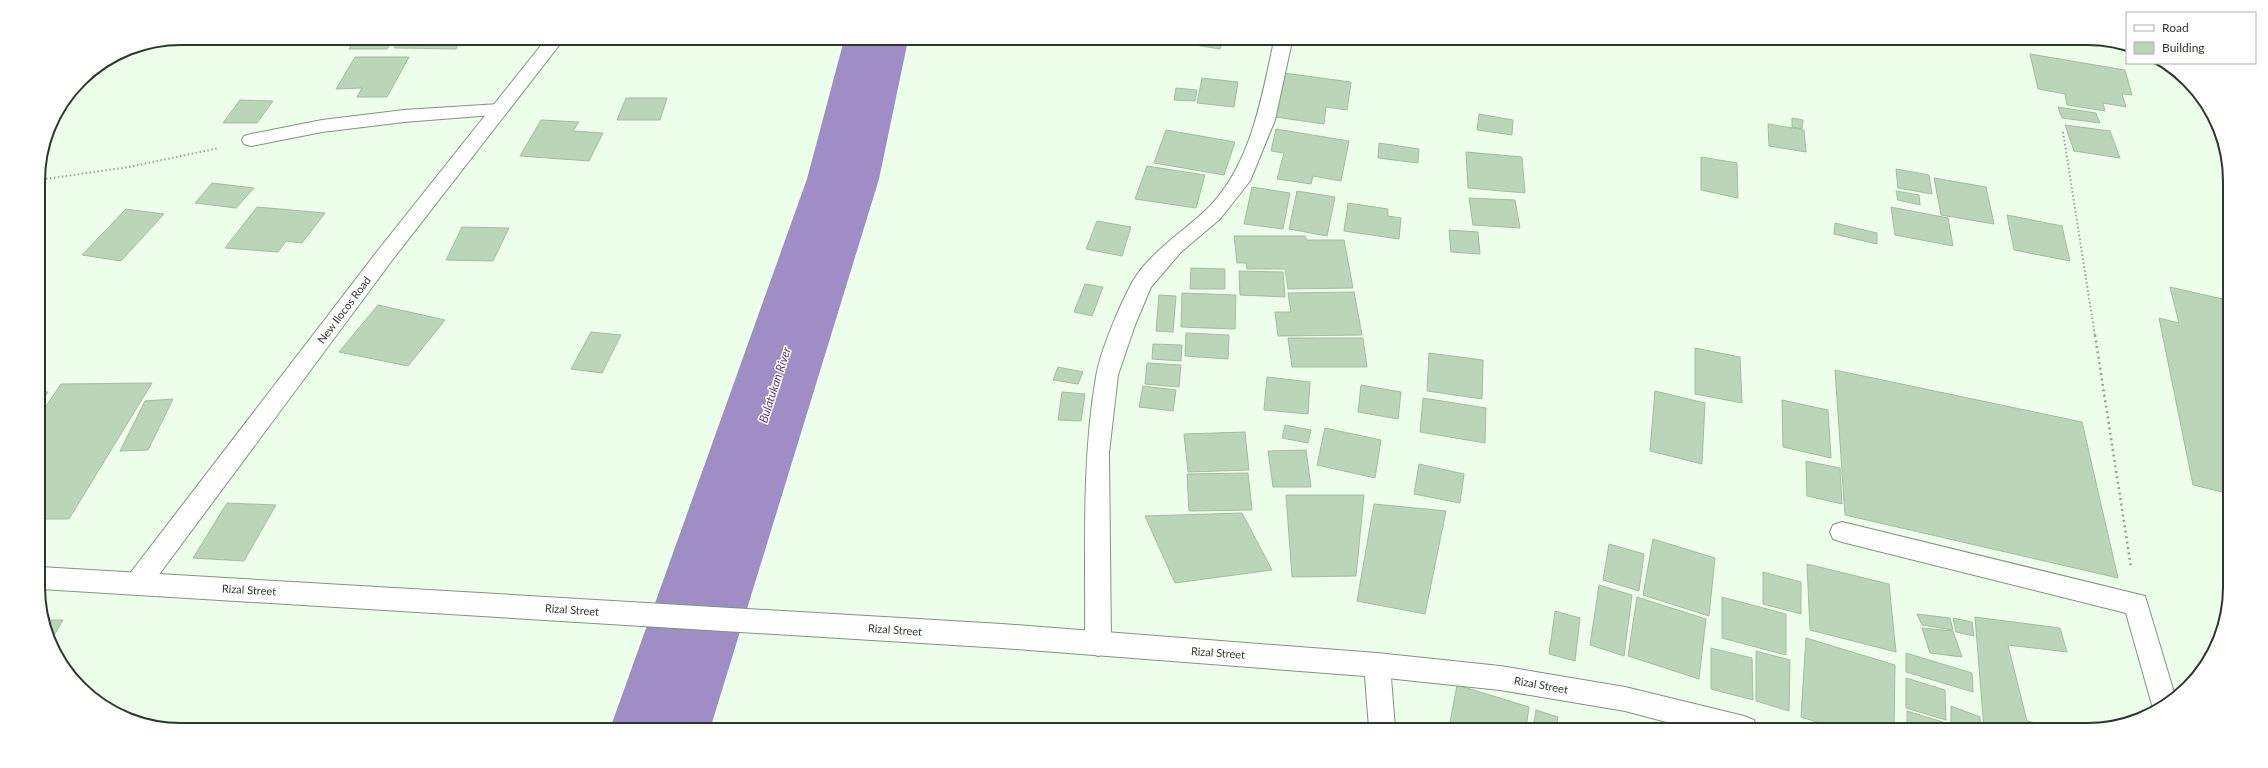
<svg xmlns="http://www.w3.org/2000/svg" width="2268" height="768" font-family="Lato,sans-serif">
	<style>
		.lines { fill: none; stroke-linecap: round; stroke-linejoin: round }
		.river { fill: #9f8dc6; fill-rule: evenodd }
		.building { fill: #bbd5b8; stroke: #a3bda0 }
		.minor-casing { stroke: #7d967a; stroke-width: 2 }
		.tertiary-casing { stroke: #7d967a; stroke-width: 2 }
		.secondary-casing { stroke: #7d967a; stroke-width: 2 }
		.path-far1 { stroke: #95a393; stroke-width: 2; stroke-dasharray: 1.5 2.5; stroke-linecap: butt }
		.path { stroke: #95a393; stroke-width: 2.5; stroke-dasharray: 2 3.5; stroke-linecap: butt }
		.minor { fill: #fff; fill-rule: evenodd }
		.tertiary { fill: #fff; fill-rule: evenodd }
		.secondary { fill: #fff; fill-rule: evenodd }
		.labels { text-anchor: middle; stroke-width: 3; stroke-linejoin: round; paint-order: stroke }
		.street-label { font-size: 11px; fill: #2d382c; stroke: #fff }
		.water-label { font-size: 12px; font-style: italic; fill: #573e84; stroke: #fff }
		.rim { fill: none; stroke: #2d382c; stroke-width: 2 }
	</style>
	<rect width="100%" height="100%" fill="#edfeeb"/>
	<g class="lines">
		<path class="river" d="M844,40H908L879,179L711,726H611L807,179Z"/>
	</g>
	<path class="building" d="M356,38L394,39L387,49H349Z
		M400,39H461L456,49L394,48Z
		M1184,41H1223L1220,49L1183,43Z
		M2030,54L2125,70L2132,95L2122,94L2126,107L2103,103L2105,111L2067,105L2065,94L2038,89Z
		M355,57H409L387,97H357L362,88L336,89Z
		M1284,73L1351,82L1347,110L1326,107L1324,124L1275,117Z
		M1202,78L1238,82L1234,107L1197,103Z
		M1176,88L1197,90L1195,101L1174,100Z
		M626,98H667L660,120H617Z
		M240,100L273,101L257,123H223Z
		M2058,107L2096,113L2100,123L2062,118Z
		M1479,114L1513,120L1512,135L1477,130Z
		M1792,118L1803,120L1802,129L1792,127Z
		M541,120L579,122L573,131L603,133L589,161L520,156Z
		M1768,124L1804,130L1806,152L1769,146Z
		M2065,125L2110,131L2120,158L2074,151Z
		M1276,129L1349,141L1341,181L1313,176L1311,184L1277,179L1284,153L1271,151Z
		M1166,130L1235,142L1224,175L1154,163Z
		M1379,143L1419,149L1418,163L1378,158Z
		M1466,152L1522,157L1525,193L1468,188Z
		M1701,157L1737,163L1738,198L1701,190Z
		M1147,166L1205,175L1196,208L1135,199Z
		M1896,169L1929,175L1932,194L1898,188Z
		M1934,178L1986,187L1994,224L1941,215Z
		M212,183L254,188L236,208L195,203Z
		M1252,187L1290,193L1283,229L1244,224Z
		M1297,191L1335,197L1327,236L1289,229Z
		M1896,191L1919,195L1920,205L1898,200Z
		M1469,198L1515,200L1520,228L1473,225Z
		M1348,203L1388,209V216L1401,218L1399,239L1344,231Z
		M257,207L325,213L302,243L286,241L278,252L225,248Z
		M1891,207L1948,218L1953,246L1895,235Z
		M126,209L164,214L121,261L82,255Z
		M2007,215L2062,226L2070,261L2014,250Z
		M1097,221L1131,227L1122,256L1086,249Z
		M1835,223L1877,233V244L1834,234Z
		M462,227L509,228L493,261L446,260Z
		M1449,230L1478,232L1480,254L1451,252Z
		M1234,236H1305L1307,240H1344L1353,288L1288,289L1285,269H1247L1246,263H1237Z
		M1191,268L1225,269V289H1190Z
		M1239,271L1283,272L1285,297L1240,295Z
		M1085,284L1103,287L1092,316L1074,312Z
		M2170,287L2227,300L2226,493L2193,485L2159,318L2179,323Z
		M1354,292L1362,335L1278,336L1275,312H1291L1288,293Z
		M1182,293L1236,295L1235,329L1181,327Z
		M1159,295L1176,296L1173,332L1156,331Z
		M378,305L445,320L408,366L339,352Z
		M591,332L621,335L602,373L571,369Z
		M1186,333L1229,335L1228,359L1185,356Z
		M1288,338H1363L1367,367H1292Z
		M1153,344L1182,345L1181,361L1152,359Z
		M1695,348L1740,357L1742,403L1695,394Z
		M1429,353L1483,360L1482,399L1427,391Z
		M1147,363L1181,365L1179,387L1145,384Z
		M1058,367L1083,372L1078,384L1053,380Z
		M1835,370L2082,422L2118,578L1845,515Z
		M1267,377L1310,382L1308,414L1264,410Z
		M152,383L69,519H40V415L61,384Z
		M1361,385L1401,392L1398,419L1358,412Z
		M1143,386L1176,390L1173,411L1139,407Z
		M39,391L48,392L40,404Z
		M1655,391L1705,403L1702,464L1650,451Z
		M1062,392L1085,394L1081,421L1058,420Z
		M1423,398L1486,408L1485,443L1420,432Z
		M173,399L148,450L120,451L145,401Z
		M1782,400L1828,410L1831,458L1783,447Z
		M1285,425L1311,430L1308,443L1282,438Z
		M1325,428L1381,440L1375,478L1317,465Z
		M1245,432L1249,470L1188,472L1184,434Z
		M1306,450L1311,487H1273L1268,451Z
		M1806,461L1840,468L1842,504L1807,496Z
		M1419,464L1464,474L1460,503L1414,494Z
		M1248,473L1252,510L1189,511L1187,474Z
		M1286,495H1364L1356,576L1292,577Z
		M227,503L276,505L244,561L193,558Z
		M1374,504L1446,511L1425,614L1357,601Z
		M1242,513L1272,570L1175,583L1145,516Z
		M1653,539L1715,558L1709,616L1643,595Z
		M1609,544L1644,554L1639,591L1603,580Z
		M1807,564L1889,584L1896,652L1810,630Z
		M1763,572L1801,582V614L1763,604Z
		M1599,585L1632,595L1624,656L1590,645Z
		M1637,597L1706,619L1699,679L1628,656Z
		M1722,597L1786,614V655L1722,638Z
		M1555,611L1580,618L1575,661L1549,654Z
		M1917,614L1950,618L1953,630L1922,625Z
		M1975,617L2060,628L2067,652L2008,645L2027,721L2066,730L1984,729Z
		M1953,618L1972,622L1974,636L1956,632Z
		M43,620H63L52,639Z
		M1922,628L1953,631L1962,657L1930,653Z
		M1806,638L1895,665L1894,729H1839L1801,717Z
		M1711,648L1752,658L1753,700L1711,689Z
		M1756,651L1790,660L1789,711L1756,701Z
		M1906,653L1972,673L1973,692L1906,672Z
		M1906,678L1945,690L1946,720L1906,708Z
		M1457,685L1529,707L1526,728H1449Z
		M1951,706L1980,717L1981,729H1951Z
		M1536,710L1558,717L1556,728H1533Z
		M1907,711L1946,723V729H1907Z"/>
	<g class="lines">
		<defs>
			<path id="minor" d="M1274,41H1292L1275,120L1250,181L1220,219L1181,252L1151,287L1135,325L1118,375L1109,453L1111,644L1107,652L1098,656L1089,652L1085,644C1086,555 1081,464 1096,377C1100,352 1120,304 1133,281C1148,254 1184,231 1206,210C1251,166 1261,100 1274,41Z
				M499,104L505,106L508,110L505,114L404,122L322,132L251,146L244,144L242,140L244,136L251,134L322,120L404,110Z
				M1842,522L2145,596L2176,699L2154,712L2126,613L1842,542L1833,539L1830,532L1833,525Z
				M1377,653L1500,666L1625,687L1744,716L1754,720L1757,729H1693L1625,711L1500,690L1377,677L1368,673L1364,665L1368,657Z"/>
			<path id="tertiary" d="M546,39H564L393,259L146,592L137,595L128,592L125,584L128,576L379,249Z"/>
			<path id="secondary" d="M40,567L1002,624L1377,653L1386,657L1390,665L1395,728H1369L1365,676L1002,648L41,589Z"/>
		</defs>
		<use href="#minor" class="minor-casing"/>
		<use href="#tertiary" class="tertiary-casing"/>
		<use href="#secondary" class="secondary-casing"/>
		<path class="path-far1" d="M2063,132L2095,336
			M38,180L129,167L219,148"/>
		<path class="path" d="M2095,335L2131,567"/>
		<use href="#minor" class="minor"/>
		<use href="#tertiary" class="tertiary"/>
		<use href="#secondary" class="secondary"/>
	</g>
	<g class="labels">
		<g class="street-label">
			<text transform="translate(344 310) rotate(-53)" y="4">New Ilocos Road</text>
			<text transform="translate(249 590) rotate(3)" y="4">Rizal Street</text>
			<text transform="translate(572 610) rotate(4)" y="4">Rizal Street</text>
			<text transform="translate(895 630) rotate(4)" y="4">Rizal Street</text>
			<text transform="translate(1218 653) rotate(4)" y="4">Rizal Street</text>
			<text transform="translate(1541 685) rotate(10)" y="4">Rizal Street</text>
		</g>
		<g class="water-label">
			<text transform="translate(775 385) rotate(-72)" y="4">Bulatukan River</text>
		</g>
	</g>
	<path d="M0 0H2268V768H0ZM181 45H2087A136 136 0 0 1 2223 181V587A136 136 0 0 1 2087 723H181A136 136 0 0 1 45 587V181A136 136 0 0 1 181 45Z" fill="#fff" fill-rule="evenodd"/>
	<path class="rim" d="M181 45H2087A136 136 0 0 1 2223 181V587A136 136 0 0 1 2087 723H181A136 136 0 0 1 45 587V181A136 136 0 0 1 181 45Z"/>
	<rect x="2126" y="12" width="130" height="52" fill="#ffffff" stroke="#abafab"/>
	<rect x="2134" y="25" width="20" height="6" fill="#ffffff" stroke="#abafab"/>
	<text x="2162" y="32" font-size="12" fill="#2d382c">Road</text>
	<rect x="2134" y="42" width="20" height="12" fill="#bbd5b8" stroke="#abafab"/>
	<text x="2162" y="52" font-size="12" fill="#2d382c">Building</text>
</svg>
